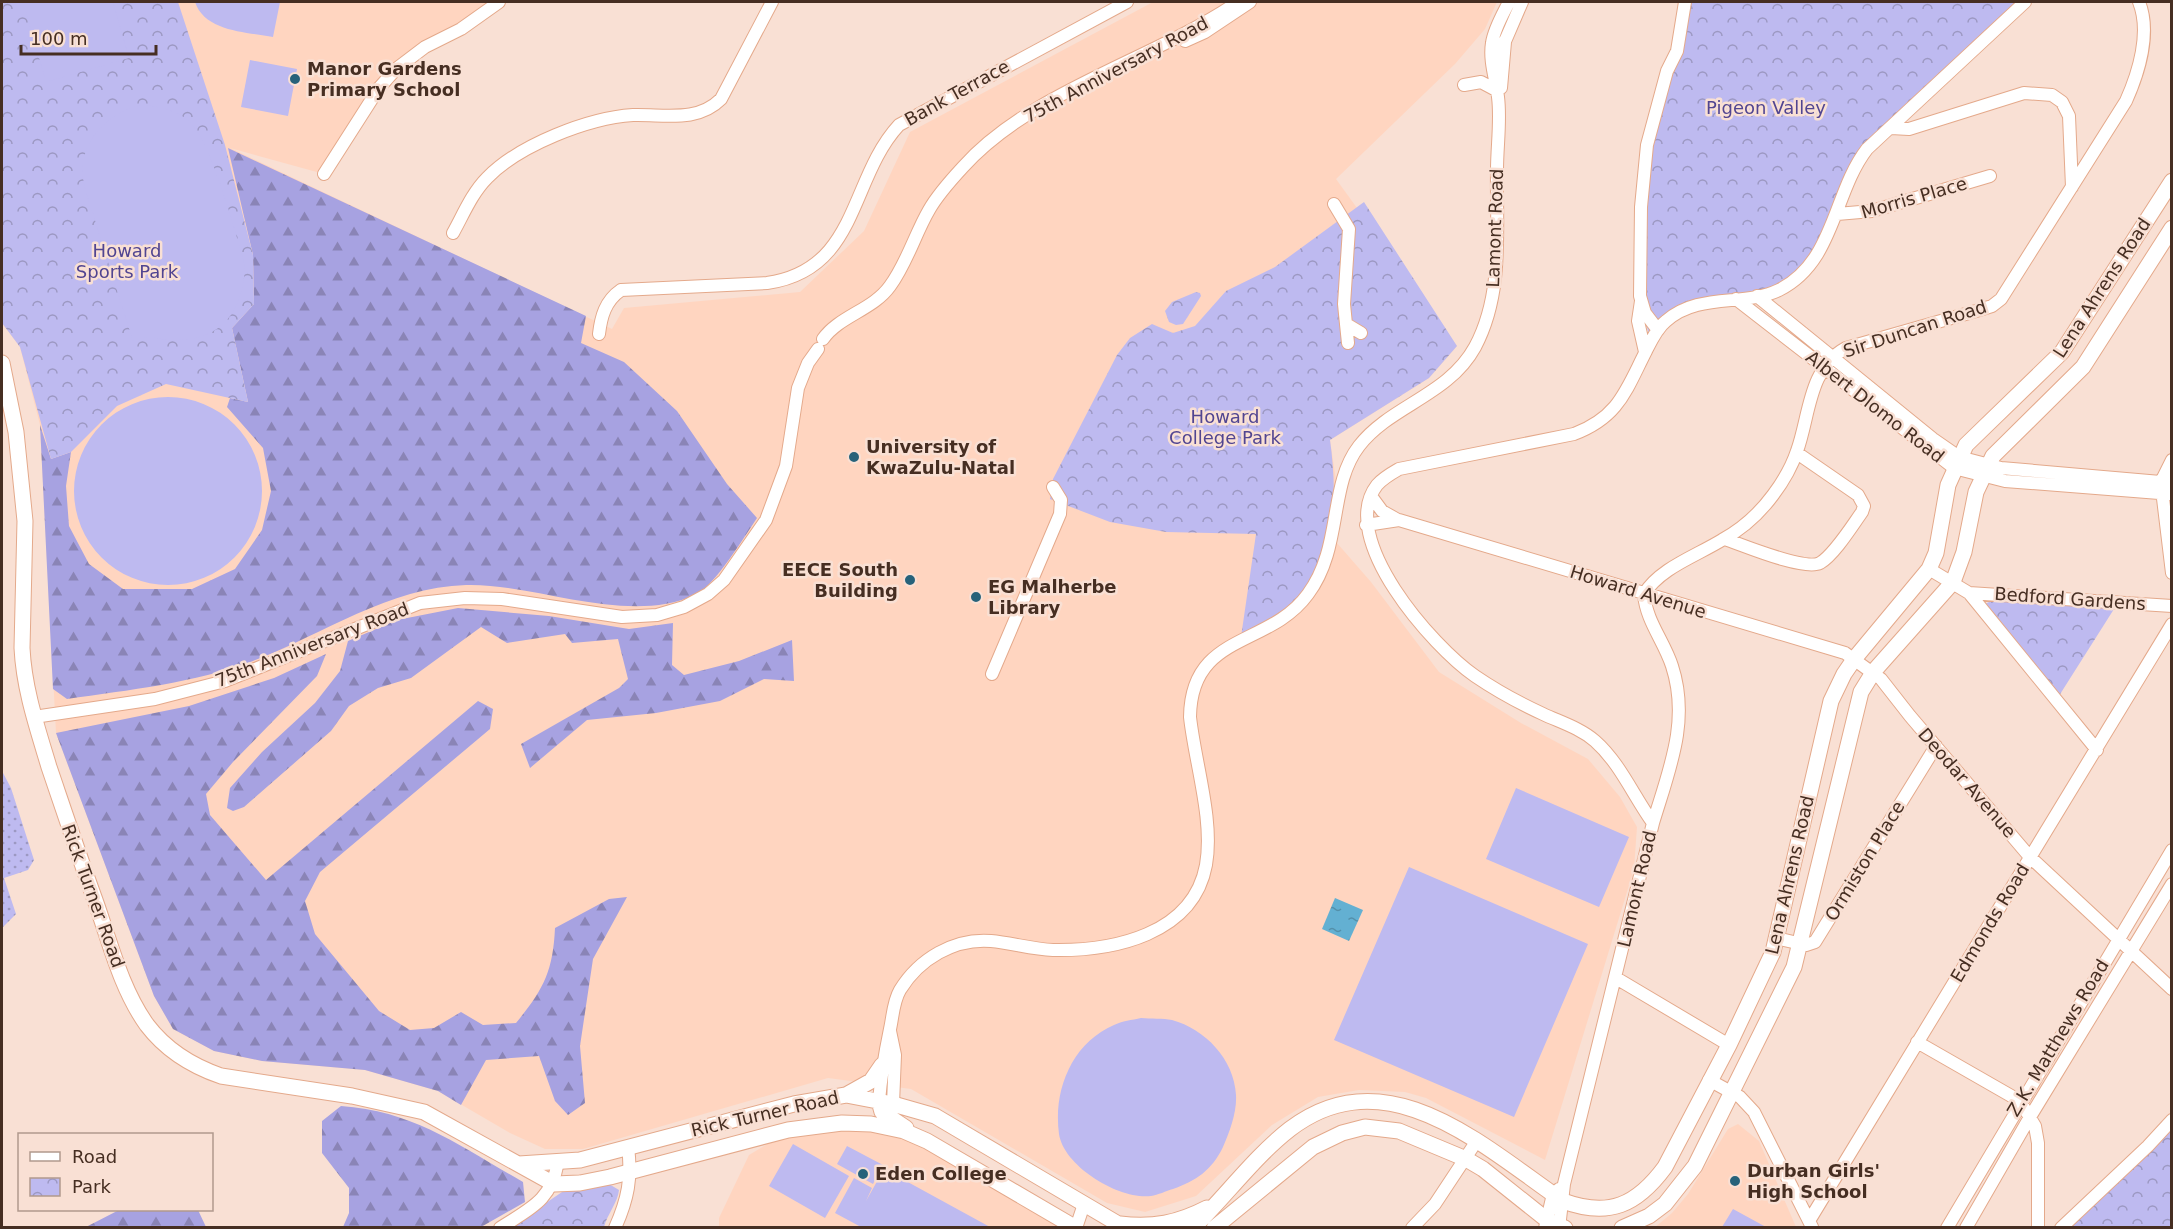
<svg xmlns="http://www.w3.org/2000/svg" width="2173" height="1229" font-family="'DejaVu Sans',sans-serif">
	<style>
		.built { fill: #ffd5c0 }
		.grass { fill: url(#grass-dots) }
		.forest { fill: url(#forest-firs) }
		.park { fill: url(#park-crowns) }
		.garden { fill: #bebaf0 }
		.water { fill: url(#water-ripples) }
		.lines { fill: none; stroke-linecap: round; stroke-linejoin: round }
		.minor-casing { stroke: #e4a98b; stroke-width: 14 }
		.major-casing { stroke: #e4a98b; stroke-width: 17 }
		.minor { stroke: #fff; stroke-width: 12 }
		.major { stroke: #fff; stroke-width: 15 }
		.poi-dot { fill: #27627a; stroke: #f9e0d4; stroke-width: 2 }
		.labels { text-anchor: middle; stroke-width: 5; stroke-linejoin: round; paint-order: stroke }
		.poi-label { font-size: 18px; font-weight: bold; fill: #462e22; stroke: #f9e0d4; text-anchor: start }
		.street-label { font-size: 18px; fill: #462e22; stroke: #f9e0d4 }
		.park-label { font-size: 18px; fill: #514591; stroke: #f9e0d4 }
	</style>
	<defs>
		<pattern id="grass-dots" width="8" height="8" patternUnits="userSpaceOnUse" patternTransform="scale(1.5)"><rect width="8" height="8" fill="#bebaf0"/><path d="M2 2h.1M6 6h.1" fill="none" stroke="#9c98c2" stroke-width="1.8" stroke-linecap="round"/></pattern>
		<pattern id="forest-firs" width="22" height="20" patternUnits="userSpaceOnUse" patternTransform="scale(1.5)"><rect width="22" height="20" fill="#a7a2e1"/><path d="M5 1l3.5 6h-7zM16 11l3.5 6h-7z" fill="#8a84b6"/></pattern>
		<pattern id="park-crowns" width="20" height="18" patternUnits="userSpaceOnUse" patternTransform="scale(1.5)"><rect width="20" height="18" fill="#bebaf0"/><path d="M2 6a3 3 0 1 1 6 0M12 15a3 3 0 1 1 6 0" fill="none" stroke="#9c98c2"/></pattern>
		<pattern id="water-ripples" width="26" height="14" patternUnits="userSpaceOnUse" patternTransform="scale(1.5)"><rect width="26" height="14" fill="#63b0d2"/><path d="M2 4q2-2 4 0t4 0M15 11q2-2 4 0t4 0" fill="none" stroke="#5390aa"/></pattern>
	</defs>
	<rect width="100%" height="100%" fill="#f9e0d4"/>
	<path class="built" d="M2,2H501L396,69L324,174L230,148L612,329L624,308L800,292L864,231L910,132L1153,2H1497L1485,29L1455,64L1336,179L1457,346L1429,378L1330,440L1336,480L1330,535L1371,582L1439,672L1521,723L1588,759L1620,797L1637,827L1634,869L1545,1160L1426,1098L1405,1092L1359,1090L1318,1097L1272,1125L1196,1196L1145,1212L1107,1203L911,1089L828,1078L583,1149H545L510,1133L438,1091L365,1070L262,1061L214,1051L173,1029L154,996L56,733L40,425L20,347L2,323Z
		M1738,1124L1759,1141L1796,1227L1654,1228L1672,1213L1688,1194L1728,1129Z
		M860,1128L910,1135L1071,1227L719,1228V1218L749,1155L774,1140Z"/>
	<path class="grass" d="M2,771L11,788L34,860L28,870L4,878L16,914L2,928Z"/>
	<path class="forest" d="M228,148L586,316L581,343L624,362L677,411L727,484L757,518C744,537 715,586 695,595C626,626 537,583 466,585C389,587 322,635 253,661C194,683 129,690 67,699L53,689L40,425L51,459L71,452L66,486L69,526L89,564L123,589H192L235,569L262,530L271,491L263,448L227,407L230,398L248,402L232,328L254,304L253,255Z
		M458,608L549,616L629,629L673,623L672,665L684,675L739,661L792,640L794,681L764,679L720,701L656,713L587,720L530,768L521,744L619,688L628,679L618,639L572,643L565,634L507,643L481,627L411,678L378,688L349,706L331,731L244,807L233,811L227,808L230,788L262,752L315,703L340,671L348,641L397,620Z
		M326,654L317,676L233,762L206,794L210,815L266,880L478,701L493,709L490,729L320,872L305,901L315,934L379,1011L410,1030L434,1028L461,1012L483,1025L516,1023C543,990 553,972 555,928L609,899L627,897L593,959L580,1046L585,1103L568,1115L555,1101L539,1056L486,1060L461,1105L438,1091L365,1070L262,1061L214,1051L173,1029L154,996L56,733L189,706L274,678Z
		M341,1106C415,1111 461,1147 523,1182L525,1202L481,1227H343L349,1213V1188L322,1153V1121Z
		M119,1210H198L206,1227H86Z"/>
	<path class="park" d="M2,2H178L225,145L253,255L254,304L232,328L248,402L166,384L117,406L71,452L51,459L20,347L2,323Z
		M1684,2H2020L1871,141L1809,261L1782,284L1757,297L1695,305L1650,337L1639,302V201Z
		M1364,202L1457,346L1429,378L1330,440C1337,490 1338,554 1301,595C1285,613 1261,626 1241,637L1256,534L1166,532L1110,522L1050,499L1053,479L1117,355L1130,338L1152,324L1173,333L1195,326L1226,291L1275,267Z
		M1196,292L1200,293L1201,296L1183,324L1176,325L1169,322L1165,311L1172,302Z
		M1995,599L2114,609L2057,699L1985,604Z
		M2171,1128V1227L2069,1228Z
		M609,1184L619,1190C618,1202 607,1215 604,1227L509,1228L565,1190Z"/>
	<path class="garden" d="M23,2H113L129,58L46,82Z
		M195,2H280L273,37C247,32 205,32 195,2Z
		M250,60L297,69L288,116L241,107Z
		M143,105C162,107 182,111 194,127C213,151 237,235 245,267C243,312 221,341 174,340C153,340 157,333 133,341C121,303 109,265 97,227C93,211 85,194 83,178C78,142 110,110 143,105Z
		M74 491a94 94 0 1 1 188 0a94 94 0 1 1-188 0Z
		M1516,788L1629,837L1599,907L1486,859Z
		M1409,867L1588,944L1514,1117L1334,1040Z
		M1141,1018C1151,1019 1163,1018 1172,1020C1205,1029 1234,1059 1236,1095C1237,1112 1230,1131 1223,1147C1212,1170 1196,1181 1173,1189C1166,1191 1158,1195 1151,1196C1120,1200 1064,1167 1059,1134C1053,1090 1072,1043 1114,1025C1122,1021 1132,1020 1141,1018Z
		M793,1144L849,1176L825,1218L769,1186Z
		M847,1146L883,1165L873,1184L837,1164Z
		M884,1169L990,1227H861L835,1213L854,1178L872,1188L866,1201Z
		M1733,1209L1766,1227H1722Z"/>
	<path class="water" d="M1335,898L1363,910L1349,941L1322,929Z"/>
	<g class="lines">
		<defs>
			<path id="minor" d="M1185,41L1205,32L1250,2
				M1492,59L1506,39L1522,2
				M1464,85L1481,82L1496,90
				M1501,88L1505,42
				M1891,128L1909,129L2024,93L2052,95L2062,102L2069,116L2072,187
				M324,174L379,88L396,69L425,47L461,29L499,2
				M1334,204L1349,229L1344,304L1346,324L1361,333
				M1837,214L1872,211L1990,176
				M453,233C463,215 472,193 487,178C519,145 588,118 633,115C664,114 697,123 721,99L772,2
				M1757,296L1933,439L1959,457L2001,468L2172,483
				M1736,299L1954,468L2005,481L2172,494
				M1641,301L1638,321L1645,352
				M1346,324L1348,343
				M1658,330L1645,313L1640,296L1641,207L1647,145L1667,71L1677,51L1685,2
				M599,334C601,317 605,301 621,290L767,283C859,270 849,179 899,125L1127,2
				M823,339C839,316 873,310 890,286C907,263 915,234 929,210C938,194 951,180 963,167C1031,91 1155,59 1238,2
				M2172,460L2161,482L2172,573
				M1371,496L1382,511L1398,520
				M1366,525L1399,520L1845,653L1881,679L1910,716L2030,857L2172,989
				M1725,539C1743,545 1804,571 1820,563C1834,555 1852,526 1862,512L1864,506L1858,495L1797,453
				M1929,569L1969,593L2097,750
				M1969,593L2172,606
				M992,674L1060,514L1061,500L1053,487
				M34,717L155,699L225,681L420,603L465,598L502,599L622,617L657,615L684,607L708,594L724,580L766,520L786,466L798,388L808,363L818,349
				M1653,823C1669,770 1690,721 1672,666C1664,641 1646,621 1644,594C1660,568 1696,556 1722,540C1742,529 1759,514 1773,495C1782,483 1792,466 1797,451C1810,415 1808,369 1846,348L1976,311L1992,306L2001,299L2126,101C2139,72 2151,32 2139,2
				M1776,938L1806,945L1815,942L1936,746
				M1616,978L1729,1045
				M890,1031L895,1055L893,1104
				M1917,1042L2020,1101L2035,1126L2038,1143V1228
				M1709,1080L1740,1097L1754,1112L1812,1227
				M879,1101C881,1076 885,1053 890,1029C893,1016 893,1002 900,990C919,959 954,938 991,941C1012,943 1032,949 1053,950C1113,951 1193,935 1206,865C1214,820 1195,763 1190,717C1191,632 1269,648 1308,594C1343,547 1328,486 1359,446C1391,405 1448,396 1475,347C1504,293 1496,229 1497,170C1497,146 1501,120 1498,97C1496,80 1489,61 1492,43C1494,29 1503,14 1509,2
				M1809,1221L2172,624
				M500,1228C531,1208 551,1201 558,1162
				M615,1228C628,1199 632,1178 628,1147
				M1076,1228L1084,1204
				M1412,1228L1435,1204L1476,1142
				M1545,1228L1553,1194L1559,1189
				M1559,1228L1564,1184L1653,823C1634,797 1620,763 1595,741C1580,728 1560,722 1543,714C1519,703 1497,691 1475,676C1433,647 1336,538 1377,485C1383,478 1392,473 1399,469L1574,434C1619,417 1626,390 1646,351C1651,341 1657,328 1666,321C1699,292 1744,307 1779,290C1835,262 1833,193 1867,149L2025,2
				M1947,1228L2172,850
				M1966,1228L2030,1117L2172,884
				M2061,1228L2148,1146L2172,1120"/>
			<path id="major" d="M2,363L16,432L25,521L22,648C24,689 37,727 49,767C64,811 79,856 95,900C110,942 121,989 147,1025C166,1050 192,1066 221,1076L352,1096L424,1112L554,1184L580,1183L610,1177L788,1130L842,1123L871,1124L904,1131L927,1141L1076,1228
				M846,1095L871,1081L882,1065
				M879,1101L882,1112L906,1128
				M519,1164L580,1160L794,1104L846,1095L893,1104L935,1116L1125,1228
				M1120,1224C1153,1228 1178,1223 1207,1208
				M1193,1228C1225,1197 1255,1156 1290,1129C1387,1055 1484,1147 1563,1201C1609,1218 1637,1205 1665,1167L1729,1045L1773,952L1831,701L1844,674L1855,658L1929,569L1936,553L1948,485L1966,445L2062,352L2172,181
				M1214,1228L1313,1147L1342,1133L1365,1127L1399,1131L1466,1159L1483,1169L1547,1220L1565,1228
				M1622,1228L1649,1216L1665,1204L1695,1166L1794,967L1861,692L1874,671L1953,582L1964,552L1976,492L1993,456L2083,367L2172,228"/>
		</defs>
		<use href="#minor" class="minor-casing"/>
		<use href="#major" class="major-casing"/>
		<use href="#minor" class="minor"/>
		<use href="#major" class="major"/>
	</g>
	<g class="poi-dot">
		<circle cx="295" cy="79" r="6"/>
		<circle cx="854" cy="457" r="6"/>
		<circle cx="910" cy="580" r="6"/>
		<circle cx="976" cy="597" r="6"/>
		<circle cx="863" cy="1174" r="6"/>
		<circle cx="1735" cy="1181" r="6"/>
	</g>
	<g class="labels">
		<g class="poi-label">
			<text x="307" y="75">Manor Gardens<tspan x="307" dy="21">Primary School</tspan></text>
			<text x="866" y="453">University of<tspan x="866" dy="21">KwaZulu-Natal</tspan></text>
			<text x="898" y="576" text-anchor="end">EECE South<tspan x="898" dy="21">Building</tspan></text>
			<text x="988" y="593">EG Malherbe<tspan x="988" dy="21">Library</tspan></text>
			<text x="1747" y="1177">Durban Girls'<tspan x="1747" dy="21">High School</tspan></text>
			<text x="875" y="1180">Eden College</text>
		</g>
		<g class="street-label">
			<text transform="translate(1116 70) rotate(-28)" y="6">75th Anniversary Road</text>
			<text transform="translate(957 93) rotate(-29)" y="6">Bank Terrace</text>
			<text transform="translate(1914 198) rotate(-16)" y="6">Morris Place</text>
			<text transform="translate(1495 228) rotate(-88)" y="6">Lamont Road</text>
			<text transform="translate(2102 288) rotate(-57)" y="6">Lena Ahrens Road</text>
			<text transform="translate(1915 329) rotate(-18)" y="6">Sir Duncan Road</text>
			<text transform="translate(1875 407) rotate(38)" y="6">Albert Dlomo Road</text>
			<text transform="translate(1638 592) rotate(17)" y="6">Howard Avenue</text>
			<text transform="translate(2070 599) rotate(4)" y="6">Bedford Gardens</text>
			<text transform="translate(312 645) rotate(-21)" y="6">75th Anniversary Road</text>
			<text transform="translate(1967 783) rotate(49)" y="6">Deodar Avenue</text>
			<text transform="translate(1865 861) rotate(-59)" y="6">Ormiston Place</text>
			<text transform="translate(1790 875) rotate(-77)" y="6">Lena Ahrens Road</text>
			<text transform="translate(1637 889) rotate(-77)" y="6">Lamont Road</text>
			<text transform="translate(93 896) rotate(70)" y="6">Rick Turner Road</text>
			<text transform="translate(1990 923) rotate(-59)" y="6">Edmonds Road</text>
			<text transform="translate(2058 1038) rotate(-59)" y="6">Z.K. Matthews Road</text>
			<text transform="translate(765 1114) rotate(-13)" y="6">Rick Turner Road</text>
		</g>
		<g class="park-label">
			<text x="1766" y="114">Pigeon Valley</text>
			<text x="127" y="257">Howard<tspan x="127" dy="21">Sports Park</tspan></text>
			<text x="1225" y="423">Howard<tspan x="1225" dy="21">College Park</tspan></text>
		</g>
	</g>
	<rect width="2173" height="1229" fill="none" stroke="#462e22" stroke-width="6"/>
	<rect x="18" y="1133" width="195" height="78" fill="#f9e0d4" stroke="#b1998d" stroke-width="1.5"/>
	<rect x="30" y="1152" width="30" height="9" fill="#ffffff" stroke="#b1998d" stroke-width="1.5"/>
	<text x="72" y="1163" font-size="18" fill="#462e22">Road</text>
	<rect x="30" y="1178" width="30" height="18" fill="url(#park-crowns)" stroke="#b1998d" stroke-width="1.5"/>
	<text x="72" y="1193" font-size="18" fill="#462e22">Park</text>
	<path d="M21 45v9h135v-9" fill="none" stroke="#462e22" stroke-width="3"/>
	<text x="30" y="45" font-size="18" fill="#462e22" stroke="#f9e0d4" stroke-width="4.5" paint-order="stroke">100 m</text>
</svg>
